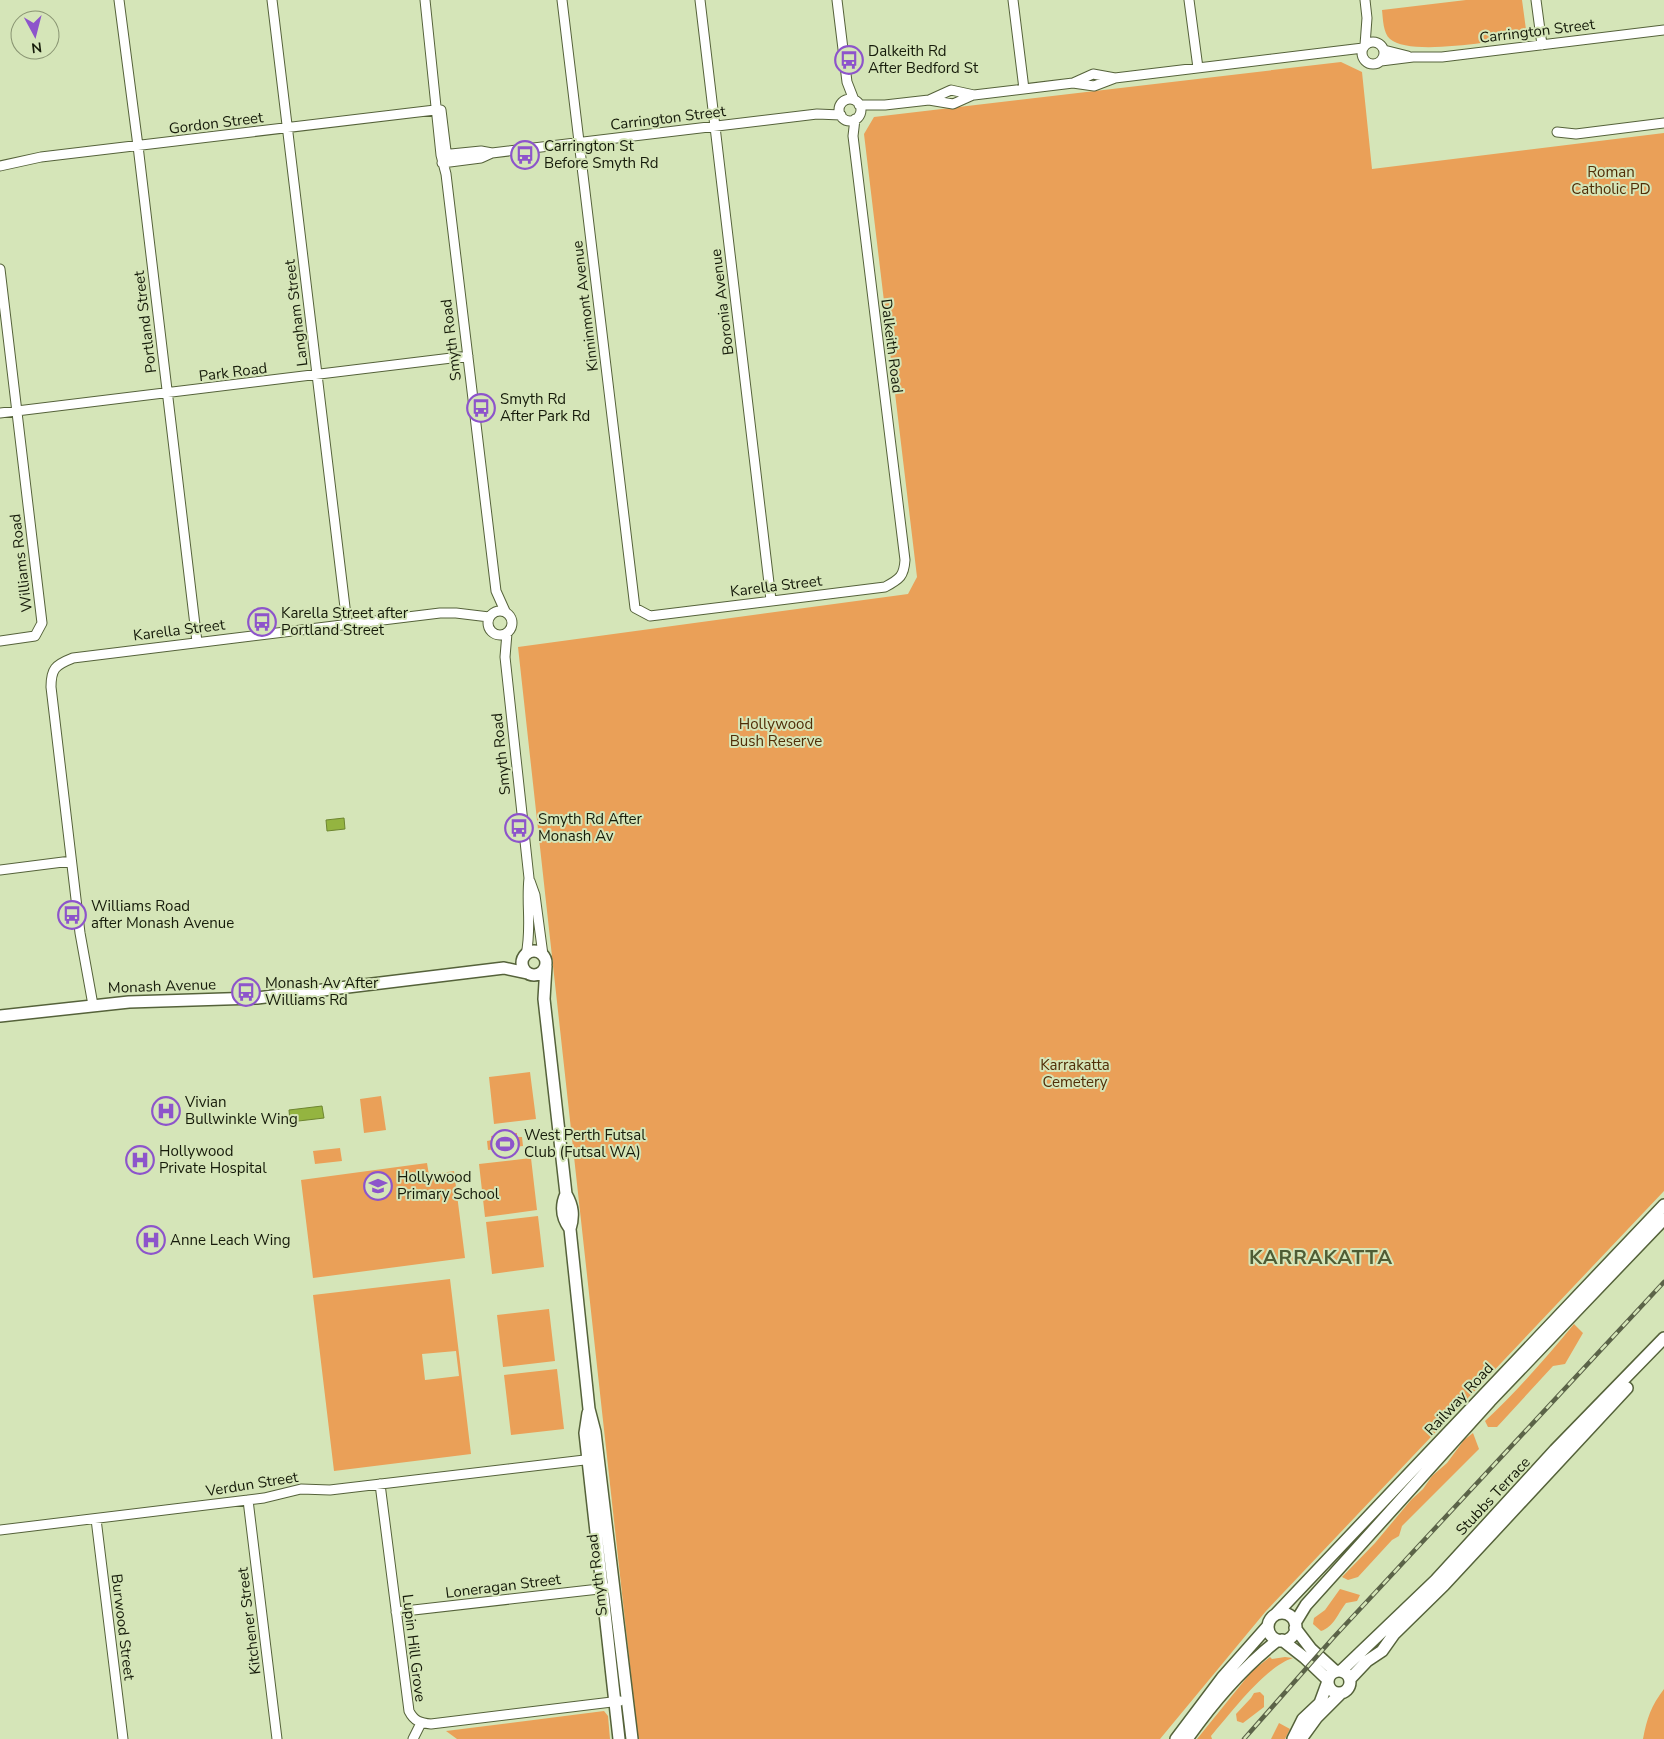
<svg xmlns="http://www.w3.org/2000/svg" width="1664" height="1739" font-family="'Nunito Sans',sans-serif">
	<style>
		.green { fill: #eaa058; fill-rule: evenodd }
		.water { fill: #94b440; stroke: #6e8630 }
		.lines { fill: none; stroke-linecap: round; stroke-linejoin: round }
		.minor-casing { stroke: #55623a; stroke-width: 11 }
		.major-casing { stroke: #55623a; stroke-width: 14 }
		.minor { stroke: #fff; stroke-width: 9 }
		.major { stroke: #fff; stroke-width: 11 }
		.rail-casing { stroke: #5b6348; stroke-width: 4.5 }
		.rail { stroke: #d5e5b8; stroke-width: 2.5; stroke-dasharray: 8; stroke-linecap: butt }
		.labels { text-anchor: middle; stroke-width: 4; stroke-linejoin: round; paint-order: stroke }
		.street-label { font-size: 15px; fill: #161b0a; stroke: #d5e5b8 }
		.poi-label { font-size: 15px; fill: #161b0a; stroke: #d5e5b8; text-anchor: start }
		.park-label { font-size: 15px; fill: #502d07; stroke: #d5e5b8 }
		.district-label { font-size: 20px; font-weight: bold; letter-spacing: 1px; fill: #4f5c34; stroke: #d5e5b8 }
	</style>
	<rect width="100%" height="100%" fill="#d5e5b8"/>
	<path class="green" d="M1466,0H1522L1527,37C1499,40 1410,57 1390,39C1383,33 1383,19 1382,10Z
		M1341,62L1362,72L1372,169L1664,133V1191L1266,1611L1160,1739H638L518,647L908,594L917,577L864,134L874,117Z
		M530,1072L536,1119L494,1124L489,1077Z
		M381,1096L386,1130L364,1133L360,1099Z
		M517,1133V1137H522L523,1146L488,1150L487,1141L492,1140L491,1136Z
		M340,1148L342,1161L315,1164L313,1151Z
		M531,1158L537,1210L485,1217L479,1164Z
		M427,1163L429,1175L454,1171L465,1258L313,1278L301,1180Z
		M538,1216L544,1267L492,1274L486,1222Z
		M450,1279L471,1454L334,1471L313,1295ZM456,1351L459,1376L425,1380L422,1354Z
		M549,1309L555,1361L503,1367L497,1315Z
		M1574,1324L1583,1333L1565,1364L1553,1366L1497,1427H1488L1485,1421C1517,1391 1546,1358 1574,1324Z
		M557,1369L564,1429L511,1435L504,1375Z
		M1473,1433L1479,1449L1402,1526L1399,1536L1392,1540L1358,1577L1348,1580L1342,1577L1375,1543L1411,1500L1423,1489L1432,1476L1447,1463L1464,1440Z
		M1340,1589L1360,1595L1357,1601L1346,1603C1338,1613 1334,1627 1321,1631L1313,1624L1314,1618L1325,1610Z
		M1270,1657L1272,1659L1285,1657L1293,1658C1266,1666 1230,1714 1211,1736L1212,1739H1197L1252,1671Z
		M1664,1689V1739H1643C1647,1718 1651,1706 1664,1689Z
		M1260,1692L1264,1696V1707L1243,1723L1237,1721L1236,1714L1251,1698L1254,1693Z
		M604,1711L608,1716L610,1739H457L446,1731Z
		M1279,1723L1290,1729L1285,1739H1271Z"/>
	<path class="water" d="M344,818L345,829L327,831L326,820Z
		M322,1106L324,1118L290,1122L289,1110Z"/>
	<g class="lines">
		<defs>
			<path id="minor" d="M119,0L138,146L197,642
				M272,0L347,624
				M425,0L441,155L446,174L496,591L505,611
				M562,0L635,608L650,616L885,587C900,579 904,576 905,560L853,136L855,119
				M700,0L771,600
				M837,0L847,82L854,100
				M1013,0L1024,89
				M1189,0L1198,68
				M1365,0L1367,18L1365,45
				M1536,0L1542,45
				M1362 53a11 11 0 1 1 22 0a11 11 0 1 1-22 0Z
				M1384,50L1408,56
				M1381,61L1413,57H1442L1664,30
				M1073,83L1093,74L1115,78
				M839 110a11 11 0 1 1 22 0a11 11 0 1 1-22 0Z
				M929,100L953,104L973,95
				M859,105H885L929,100L951,90L974,95L1073,83L1094,86L1115,78L1363,48
				M441,110L447,159
				M1557,132L1576,134L1664,123
				M441,155L481,151L492,153L817,114L841,115
				M442,163L481,158L492,153
				M0,166L41,157L435,110
				M0,269L42,623L35,636L0,641
				M0,413L468,356
				M488 623a12 12 0 1 1 24 0a12 12 0 1 1-24 0Z
				M507,633L505,657L529,878C526,905 532,927 526,955
				M0,870L71,861
				M530,881L535,895L543,955
				M93,1005L80,933L51,687C51,669 55,665 73,658L440,613H456L489,617
				M380,1484L409,1711C414,1721 420,1723 431,1724L620,1701
				M248,1500L277,1739
				M96,1519L123,1739
				M0,1530L264,1498L301,1489L330,1490L593,1459
				M396,1612L608,1588
				M413,1739L421,1723"/>
			<path id="major" d="M522 963a12 12 0 1 1 24 0a12 12 0 1 1-24 0Z
				M546,966L544,999L566,1194C573,1206 574,1216 570,1229L589,1409L595,1432L632,1739
				M0,1016L129,1002L257,998L504,968L527,973
				M566,1194C560,1207 562,1218 570,1229
				M588,1413L585,1433L619,1739
				M1268 1627a14 14 0 1 1 28 0a14 14 0 1 1-28 0Z
				M1276,1614L1664,1205
				M1295,1623L1306,1605L1490,1401L1664,1219
				M1295,1628L1311,1649L1335,1671
				M1282,1640L1305,1658L1327,1679
				M1342,1670L1436,1580L1555,1450L1664,1338
				M1328 1682a11 11 0 1 1 22 0a11 11 0 1 1-22 0Z
				M1350,1679L1367,1661L1382,1651L1394,1634L1444,1585L1627,1388
				M1176,1739L1222,1678L1268,1626
				M1187,1739C1213,1702 1242,1668 1278,1640
				M1293,1739L1303,1719L1320,1703L1327,1684
				M1301,1739L1317,1717L1341,1693"/>
		</defs>
		<use href="#minor" class="minor-casing"/>
		<use href="#major" class="major-casing"/>
		<use href="#minor" class="minor"/>
		<use href="#major" class="major"/>
		<defs>
			<path id="rail" d="M1244,1739L1333,1638L1664,1282"/>
		</defs>
		<use href="#rail" class="rail-casing"/>
		<use href="#rail" class="rail"/>
	</g>
	<defs>
		<symbol id="bus-ring" viewBox="-11 -11 22 22"><circle r="9.5" fill="#d5e5b8" stroke="#8d54cb" stroke-width="1.5"/><path d="M-5-6H5V4H4V6H2V4H-2V6H-4V4H-5ZM-3.5-4V0h7V-4ZM-3.5 1.2v1.5H-2V1.2ZM2 1.2v1.5H3.5V1.2Z" fill="#8d54cb"/></symbol>
		<symbol id="hospital-ring" viewBox="-11 -11 22 22"><circle r="9.5" fill="#d5e5b8" stroke="#8d54cb" stroke-width="1.5"/><path d="M-5-5h3v3.5h4V-5h3V5h-3V1.5h-4V5h-3Z" fill="#8d54cb"/></symbol>
		<symbol id="stadium-ring" viewBox="-11 -11 22 22"><circle r="9.5" fill="#d5e5b8" stroke="#8d54cb" stroke-width="1.5"/><path d="M0-5a6.5 5 0 1 0 0 10a6.5 5 0 1 0 0-10ZM-3.5-1.8h7v3.6h-7Z" fill="#8d54cb"/></symbol>
		<symbol id="school-ring" viewBox="-11 -11 22 22"><circle r="9.5" fill="#d5e5b8" stroke="#8d54cb" stroke-width="1.5"/><path d="M0-5L7-2L0 1L-7-2ZM-4 1L0 2.5L4 1V4Q0 6-4 4Z" fill="#8d54cb"/></symbol>
	</defs>
	<g fill-rule="evenodd">
		<use href="#bus-ring" x="833" y="44" width="32" height="32"/>
		<use href="#bus-ring" x="509" y="139" width="32" height="32"/>
		<use href="#bus-ring" x="465" y="392" width="32" height="32"/>
		<use href="#bus-ring" x="246" y="606" width="32" height="32"/>
		<use href="#bus-ring" x="503" y="812" width="32" height="32"/>
		<use href="#bus-ring" x="56" y="899" width="32" height="32"/>
		<use href="#bus-ring" x="230" y="976" width="32" height="32"/>
		<use href="#hospital-ring" x="150" y="1095" width="32" height="32"/>
		<use href="#stadium-ring" x="489" y="1128" width="32" height="32"/>
		<use href="#hospital-ring" x="124" y="1144" width="32" height="32"/>
		<use href="#school-ring" x="362" y="1170" width="32" height="32"/>
		<use href="#hospital-ring" x="135" y="1224" width="32" height="32"/>
	</g>
	<g class="labels">
		<g class="street-label">
			<text transform="translate(1537 31) rotate(-7)" y="5">Carrington Street</text>
			<text transform="translate(668 118) rotate(-7)" y="5">Carrington Street</text>
			<text transform="translate(216 123) rotate(-7)" y="5">Gordon Street</text>
			<text transform="translate(722 302) rotate(-97)" y="5">Boronia Avenue</text>
			<text transform="translate(585 306) rotate(-97)" y="5">Kinninmont Avenue</text>
			<text transform="translate(296 313) rotate(-97)" y="5">Langham Street</text>
			<text transform="translate(145 322) rotate(-97)" y="5">Portland Street</text>
			<text transform="translate(451 340) rotate(-97)" y="5">Smyth Road</text>
			<text transform="translate(892 346) rotate(83)" y="5">Dalkeith Road</text>
			<text transform="translate(233 372) rotate(-7)" y="5">Park Road</text>
			<text transform="translate(21 563) rotate(-97)" y="5">Williams Road</text>
			<text transform="translate(776 586) rotate(-7)" y="5">Karella Street</text>
			<text transform="translate(179 630) rotate(-7)" y="5">Karella Street</text>
			<text transform="translate(501 754) rotate(-96)" y="5">Smyth Road</text>
			<text transform="translate(162 986) rotate(-2)" y="5">Monash Avenue</text>
			<text transform="translate(1459 1399) rotate(-47)" y="5">Railway Road</text>
			<text transform="translate(252 1484) rotate(-9)" y="5">Verdun Street</text>
			<text transform="translate(1493 1496) rotate(-47)" y="5">Stubbs Terrace</text>
			<text transform="translate(597 1575) rotate(-97)" y="5">Smyth Road</text>
			<text transform="translate(503 1586) rotate(-7)" y="5">Loneragan Street</text>
			<text transform="translate(249 1621) rotate(-97)" y="5">Kitchener Street</text>
			<text transform="translate(123 1627) rotate(83)" y="5">Burwood Street</text>
			<text transform="translate(414 1648) rotate(83)" y="5">Lupin Hill Grove</text>
		</g>
		<g class="poi-label">
			<text x="868" y="56">Dalkeith Rd<tspan x="868" dy="17">After Bedford St</tspan></text>
			<text x="544" y="151">Carrington St<tspan x="544" dy="17">Before Smyth Rd</tspan></text>
			<text x="500" y="404">Smyth Rd<tspan x="500" dy="17">After Park Rd</tspan></text>
			<text x="281" y="618">Karella Street after<tspan x="281" dy="17">Portland Street</tspan></text>
			<text x="538" y="824">Smyth Rd After<tspan x="538" dy="17">Monash Av</tspan></text>
			<text x="91" y="911">Williams Road<tspan x="91" dy="17">after Monash Avenue</tspan></text>
			<text x="265" y="988">Monash Av After<tspan x="265" dy="17">Williams Rd</tspan></text>
			<text x="185" y="1107">Vivian<tspan x="185" dy="17">Bullwinkle Wing</tspan></text>
			<text x="524" y="1140">West Perth Futsal<tspan x="524" dy="17">Club (Futsal WA)</tspan></text>
			<text x="159" y="1156">Hollywood<tspan x="159" dy="17">Private Hospital</tspan></text>
			<text x="397" y="1182">Hollywood<tspan x="397" dy="17">Primary School</tspan></text>
			<text x="170" y="1245">Anne Leach Wing</text>
		</g>
		<g class="park-label">
			<text x="1611" y="177">Roman<tspan x="1611" dy="17">Catholic PD</tspan></text>
			<text x="776" y="729">Hollywood<tspan x="776" dy="17">Bush Reserve</tspan></text>
			<text x="1075" y="1070">Karrakatta<tspan x="1075" dy="17">Cemetery</tspan></text>
		</g>
		<g class="district-label">
			<text x="1321" y="1264">KARRAKATTA</text>
		</g>
	</g>
	<g transform="translate(35 35) rotate(173)"><circle r="24" fill="#d5e5b8" stroke="#899472"/>
	<path d="M0-4L9 19L0 12L-9 19Z" fill="#8d54cb"/>
	<text y="-8" font-size="14" font-weight="bold" text-anchor="middle" fill="#161b0a">N</text>
	</g>
</svg>
